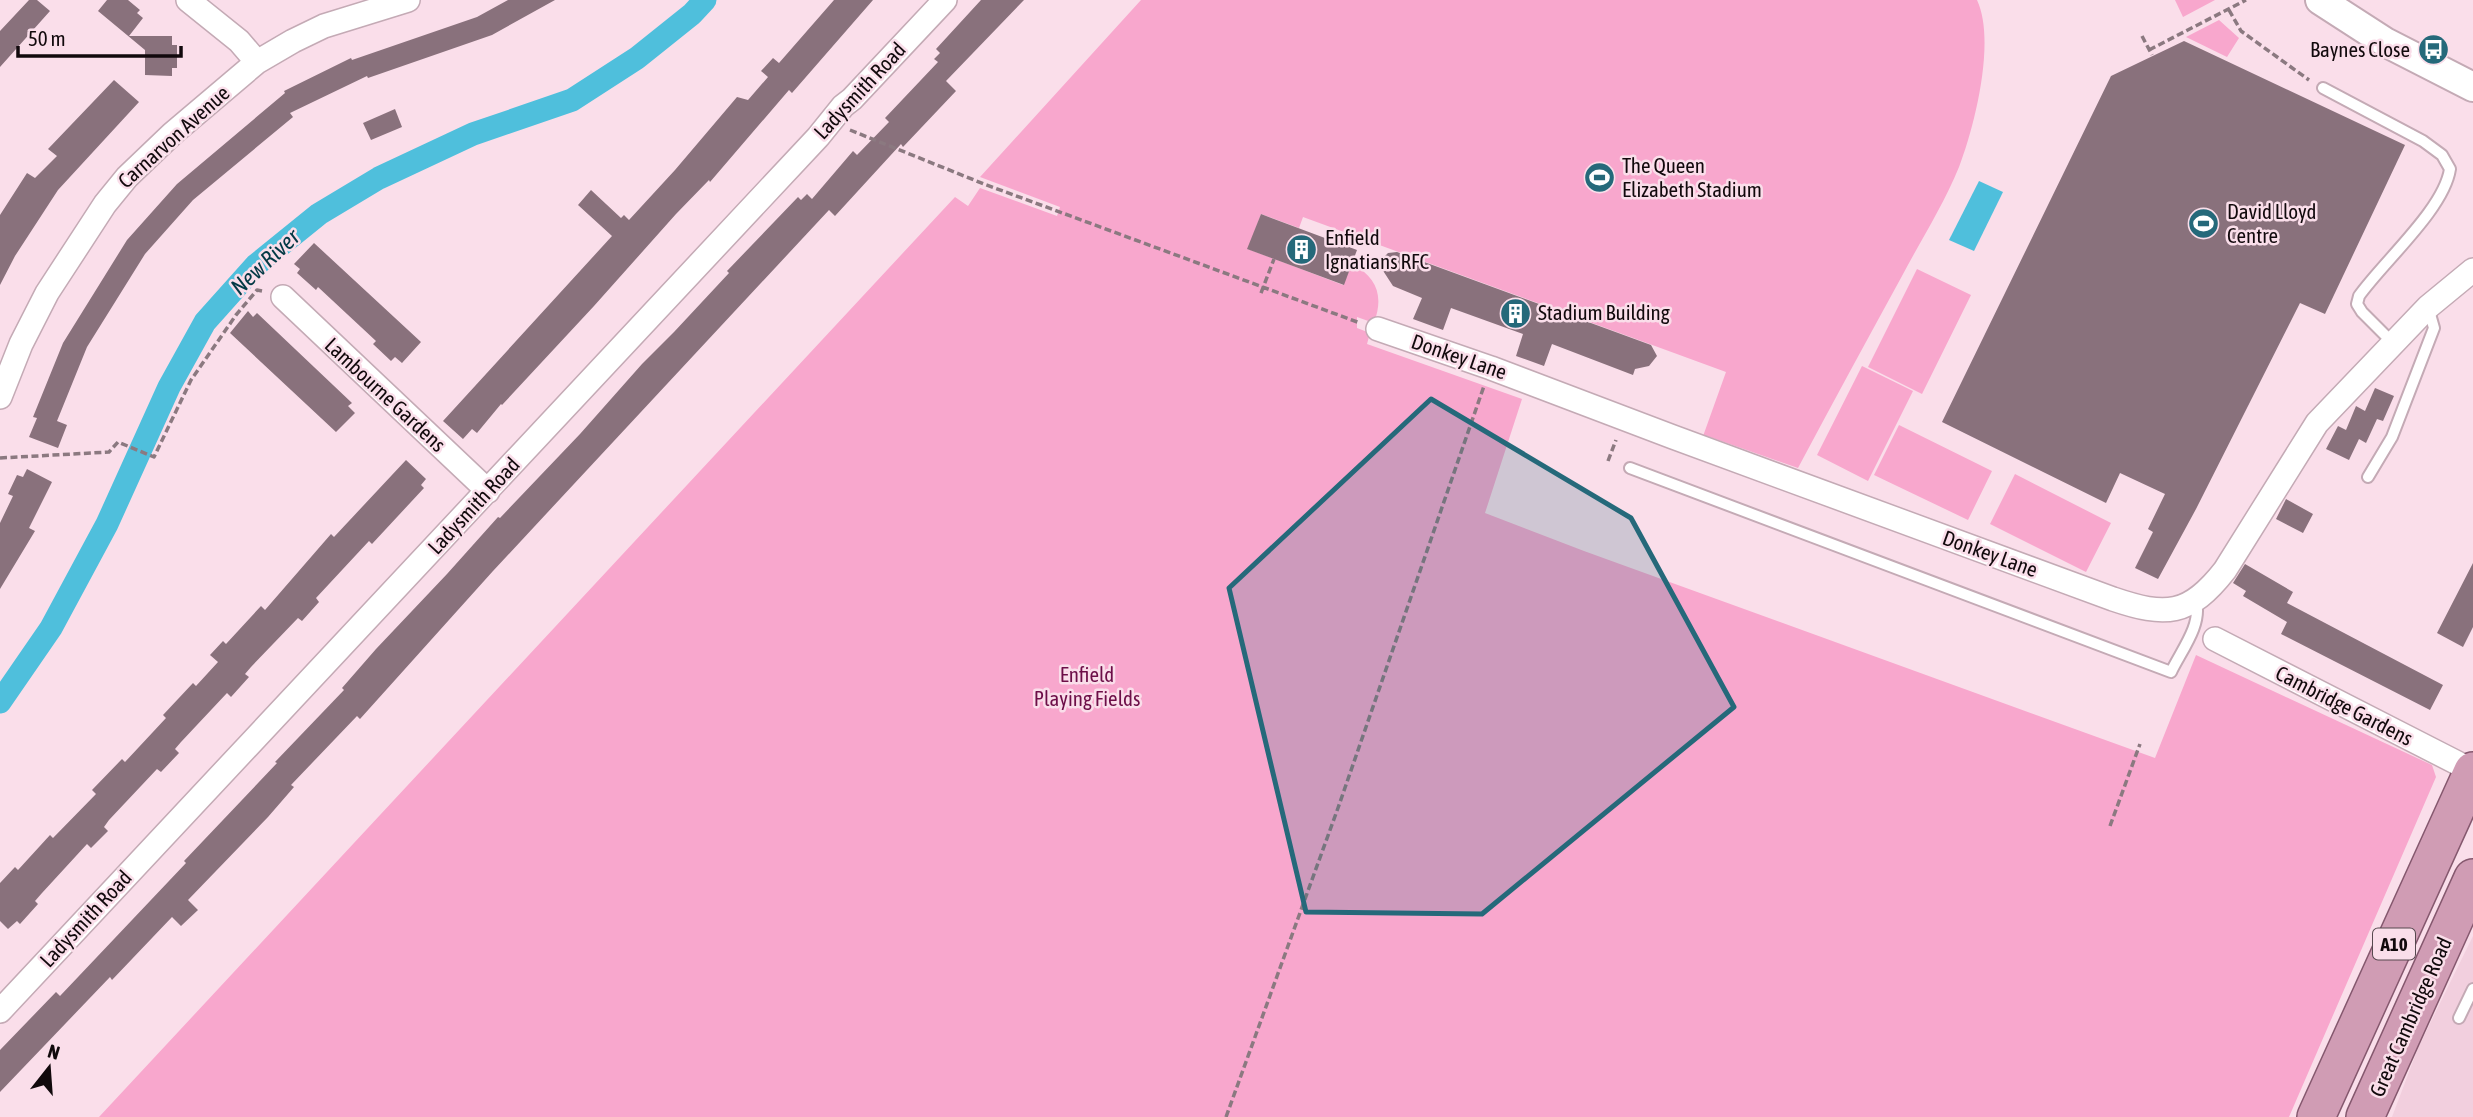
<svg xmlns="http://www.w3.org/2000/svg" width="2473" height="1117" font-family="'Asap Condensed',sans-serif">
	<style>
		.built { fill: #f2cfde }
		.green { fill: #f8a7cd }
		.water { fill: #4fbfdc }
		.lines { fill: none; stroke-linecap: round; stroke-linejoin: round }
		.canal { stroke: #4fbfdc; stroke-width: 23 }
		.building { fill: #89717c }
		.service-casing { stroke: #c4aab5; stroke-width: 14 }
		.minor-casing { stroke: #c4aab5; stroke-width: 26 }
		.tertiary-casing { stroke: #c4aab5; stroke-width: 32 }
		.trunk-casing { stroke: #85586e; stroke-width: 40 }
		.path { stroke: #8b7980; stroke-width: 3.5; stroke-dasharray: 7 3.5; stroke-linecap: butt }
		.service { stroke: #fff; stroke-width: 10 }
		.minor { stroke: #fff; stroke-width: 23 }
		.tertiary { stroke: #fff; stroke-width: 28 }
		.trunk { stroke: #d09cb4; stroke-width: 37 }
		.marked { fill: #25697a; fill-opacity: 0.2; stroke: #25697a; stroke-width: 5; stroke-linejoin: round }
		.labels { text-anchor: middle; stroke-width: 5; stroke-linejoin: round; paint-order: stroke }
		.shield { fill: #fadeea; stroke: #57494f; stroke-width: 2 }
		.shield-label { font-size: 19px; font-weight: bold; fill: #11090c }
		.poi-label { font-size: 21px; fill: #11090c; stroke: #fadeea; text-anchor: start }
		.street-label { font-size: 21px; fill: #11090c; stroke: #fadeea }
		.park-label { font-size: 21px; fill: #6d0e48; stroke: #fadeea }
		.water-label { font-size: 23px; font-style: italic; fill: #033945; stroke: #fadeea }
	</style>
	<rect width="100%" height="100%" fill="#fadeea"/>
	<path class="built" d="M2473,936V1117H2392L2418,1048Z"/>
	<path class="green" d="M1141,0H1977C1996,40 1975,126 1959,167C1944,204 1921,240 1902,276C1867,340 1832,404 1798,468L1707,436L1702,439L1726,372L1303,217L1299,228L1261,214L1248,249L1343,285L1352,264C1377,277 1384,296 1374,323L1357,317V328L1370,333L1367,344L1522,399L1485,513L1584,551L2155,758L2196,655L2432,765L2436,777L2289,1117H99L955,197L968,206L980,188L1057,216L1060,207L980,177Z
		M2175,0H2215L2183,17Z
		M2219,20L2239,38L2227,57L2186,37Z
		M1917,269L1971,295L1922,394L1868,367Z
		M1862,366L1913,391L1868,481L1817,455Z
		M1899,425L1992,471L1968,520L1874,475Z
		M2015,474L2111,523L2086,572L1990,524Z"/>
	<path class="water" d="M1979,181L2003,192L1974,251L1949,240Z"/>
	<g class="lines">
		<path class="canal" d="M0,702L51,628L107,524L169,387L205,322L256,265L319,214L379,178L473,134L572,100L637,58L692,14L705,0"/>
	</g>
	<path class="building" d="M29,0H37L50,11L0,67V31Z
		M107,0H128L140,10L137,13L143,18L129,36H172V45H177V68H172V76L145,75V50L98,11Z
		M508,0H555L492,35L368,78L367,76L290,113L293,117L193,200L145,254L87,347L57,421L67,425L58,448L29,437L37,418L33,417L63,343L127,240L177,184L285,93L284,91L351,58L352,60L477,17Z
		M834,0H873L792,93L789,90L710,182L709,180L676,214L594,306L502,405L501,404L477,433L472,429L463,439L443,421L612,236L578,205L591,190L621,218L624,215L629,220L675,170L737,97L748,100L768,77L761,71L773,58L779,63Z
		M981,0H1024L946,81L956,91L903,147L901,144L835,216L829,210L493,571L360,719L357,716L291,785L294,787L268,817L188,900L198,910L181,926L172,917L112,980L110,977L0,1092V1050L56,992L60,996L186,863L184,861L277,763L275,762L344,690L342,688L376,649L447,574L498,517L500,518L580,434L642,364L674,332L729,273L727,271L798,197L801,200L807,194L812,199L853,151L857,155L889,122L885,118L938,62L934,59L940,53L936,49Z
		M2184,41L2405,145L2325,314L2300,303L2196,509L2158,579L2135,568L2153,532L2148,529L2165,494L2120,473L2106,503L1942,422L2111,76Z
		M114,80L139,102L58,190L15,256L0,285V215L27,173L35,178L57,156L48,149Z
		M395,109L402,127L371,140L363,123Z
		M1261,214L1357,250L1344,285L1247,249Z
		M314,243L421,342L402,363L395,357L391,361L373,344L376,341L318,287L316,290L297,273L300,269L294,264Z
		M1397,252L1651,345L1657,356L1649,366L1635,369L1633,375L1552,344L1544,366L1516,356L1523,334L1451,308L1443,330L1413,319L1422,298L1393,286L1378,263L1388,253Z
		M248,311L253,317L257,313L352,403L348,406L355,413L336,432L230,333Z
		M2375,388L2394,396L2383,421L2377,419L2366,443L2359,439L2349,460L2326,449L2338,426L2346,430L2356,406L2365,411Z
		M406,460L426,479L421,485L424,488L372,544L369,541L316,598L319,602L302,621L298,618L251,667L245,674L249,677L231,697L227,693L181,742L175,749L179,753L161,772L157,769L109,820L104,827L108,831L91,848L87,844L42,893L35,901L38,904L20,924L17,921L8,929L0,921V883L15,867L18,870L50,835L53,838L96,794L92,790L122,759L125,762L166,718L163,715L193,683L196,686L218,662L210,655L223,641L226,644L261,606L265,610L331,534L334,537Z
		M27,469L52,482L29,528L35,531L0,589V523L13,496L8,494L17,475L23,477Z
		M2286,499L2313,514L2303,533L2276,519Z
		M2473,563V627L2463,647L2437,633Z
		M2245,564L2293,592L2287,603L2443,685L2430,710L2281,634L2287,622L2243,596L2246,591L2233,583Z"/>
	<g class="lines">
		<defs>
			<path id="service" d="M2323,88L2423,141L2442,155L2450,169C2444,209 2384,261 2359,296L2357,304L2362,312L2392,342
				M1630,468L2171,672C2181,651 2202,625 2196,602
				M2368,477L2392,437L2434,328L2428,307
				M2459,1018L2473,989"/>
			<path id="minor" d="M188,0L239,41L257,62
				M283,297L488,491
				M1378,329L1491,368L1673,437L2113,599C2166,617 2189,616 2225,570L2317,423L2428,307L2473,270
				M0,397L21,344L47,293L105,204L127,177L172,134L257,62L293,41L324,26L408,0
				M2215,639L2473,771
				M0,1011L818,137L843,106L852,99L945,0"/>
			<path id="tertiary" d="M2320,0L2385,42L2473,87"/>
			<path id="trunk" d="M2316,1117L2473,771
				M2365,1117L2473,878"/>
		</defs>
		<use href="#service" class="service-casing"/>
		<use href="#minor" class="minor-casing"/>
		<use href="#tertiary" class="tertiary-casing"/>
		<use href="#trunk" class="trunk-casing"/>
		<path class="path" d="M2229,10L2241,31L2309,80
			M2142,36L2152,55
			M2149,50L2246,0
			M850,130L984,184L1360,323
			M1261,293L1274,259
			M0,458L109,452L118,442L154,457L191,380L236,315L257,290L262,291
			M1608,461L1616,440
			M2110,826L2140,744
			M1226,1117L1338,808L1484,386"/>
		<use href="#service" class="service"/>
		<use href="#minor" class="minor"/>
		<use href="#tertiary" class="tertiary"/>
		<use href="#trunk" class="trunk"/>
	</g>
	<path class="marked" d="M1431,399L1631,518L1734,707L1482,914L1306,912L1229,588Z"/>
	<defs>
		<symbol id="bus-disc" viewBox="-11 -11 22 22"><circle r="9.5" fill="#25697a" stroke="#fadeea"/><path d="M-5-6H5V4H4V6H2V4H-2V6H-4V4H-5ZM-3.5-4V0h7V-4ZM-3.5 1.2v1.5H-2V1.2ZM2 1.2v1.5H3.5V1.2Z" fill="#fff"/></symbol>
		<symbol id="stadium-disc" viewBox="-11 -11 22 22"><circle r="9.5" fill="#25697a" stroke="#fadeea"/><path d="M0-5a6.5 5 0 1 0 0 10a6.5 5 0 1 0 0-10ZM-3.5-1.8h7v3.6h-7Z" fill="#fff"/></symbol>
		<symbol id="building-disc" viewBox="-11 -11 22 22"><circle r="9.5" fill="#25697a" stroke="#fadeea"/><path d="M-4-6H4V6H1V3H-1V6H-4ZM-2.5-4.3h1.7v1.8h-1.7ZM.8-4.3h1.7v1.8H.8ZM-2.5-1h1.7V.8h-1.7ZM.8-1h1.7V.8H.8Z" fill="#fff"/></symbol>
	</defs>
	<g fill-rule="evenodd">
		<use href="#bus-disc" x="2416" y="32" width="35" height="35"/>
		<use href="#stadium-disc" x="1582" y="160" width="35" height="35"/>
		<use href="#stadium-disc" x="2186" y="206" width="35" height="35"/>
		<use href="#building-disc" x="1284" y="232" width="35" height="35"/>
		<use href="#building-disc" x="1498" y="296" width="35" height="35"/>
	</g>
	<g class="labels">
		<rect class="shield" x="2373" y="928.5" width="42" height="31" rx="5"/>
		<g class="shield-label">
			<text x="2394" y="951">A10</text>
		</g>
		<g class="poi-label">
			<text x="2410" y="57" text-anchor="end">Baynes Close</text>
			<text x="1622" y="173">The Queen<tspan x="1622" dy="24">Elizabeth Stadium</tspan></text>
			<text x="2227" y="219">David Lloyd<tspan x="2227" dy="24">Centre</tspan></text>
			<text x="1325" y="245">Enfield<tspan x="1325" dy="24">Ignatians RFC</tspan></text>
			<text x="1538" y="320">Stadium Building</text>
		</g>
		<g class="street-label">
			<text transform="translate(860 91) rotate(-47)" y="7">Ladysmith Road</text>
			<text transform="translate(174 137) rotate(-42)" y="7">Carnarvon Avenue</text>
			<text transform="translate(1459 357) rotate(19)" y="7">Donkey Lane</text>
			<text transform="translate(385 395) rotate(43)" y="7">Lambourne Gardens</text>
			<text transform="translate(474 506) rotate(-47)" y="7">Ladysmith Road</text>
			<text transform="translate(1990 554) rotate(20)" y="7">Donkey Lane</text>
			<text transform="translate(2344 706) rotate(27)" y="7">Cambridge Gardens</text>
			<text transform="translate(86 919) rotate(-47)" y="7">Ladysmith Road</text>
			<text transform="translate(2411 1017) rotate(-66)" y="7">Great Cambridge Road</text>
		</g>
		<g class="park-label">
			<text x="1087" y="682">Enfield<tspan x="1087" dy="24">Playing Fields</tspan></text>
		</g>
		<g class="water-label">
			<text transform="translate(265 262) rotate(-43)" y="8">New River</text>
		</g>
	</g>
	<g transform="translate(49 1068) rotate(17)" stroke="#fadeea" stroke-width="5" paint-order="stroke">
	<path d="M0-5L12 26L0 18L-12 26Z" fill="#11090c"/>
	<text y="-10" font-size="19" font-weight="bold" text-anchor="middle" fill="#11090c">N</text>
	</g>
	<path d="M18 46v10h163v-10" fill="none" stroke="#11090c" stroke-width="3.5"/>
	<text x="28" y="46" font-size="21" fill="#11090c" stroke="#fadeea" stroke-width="5" paint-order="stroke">50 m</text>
</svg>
